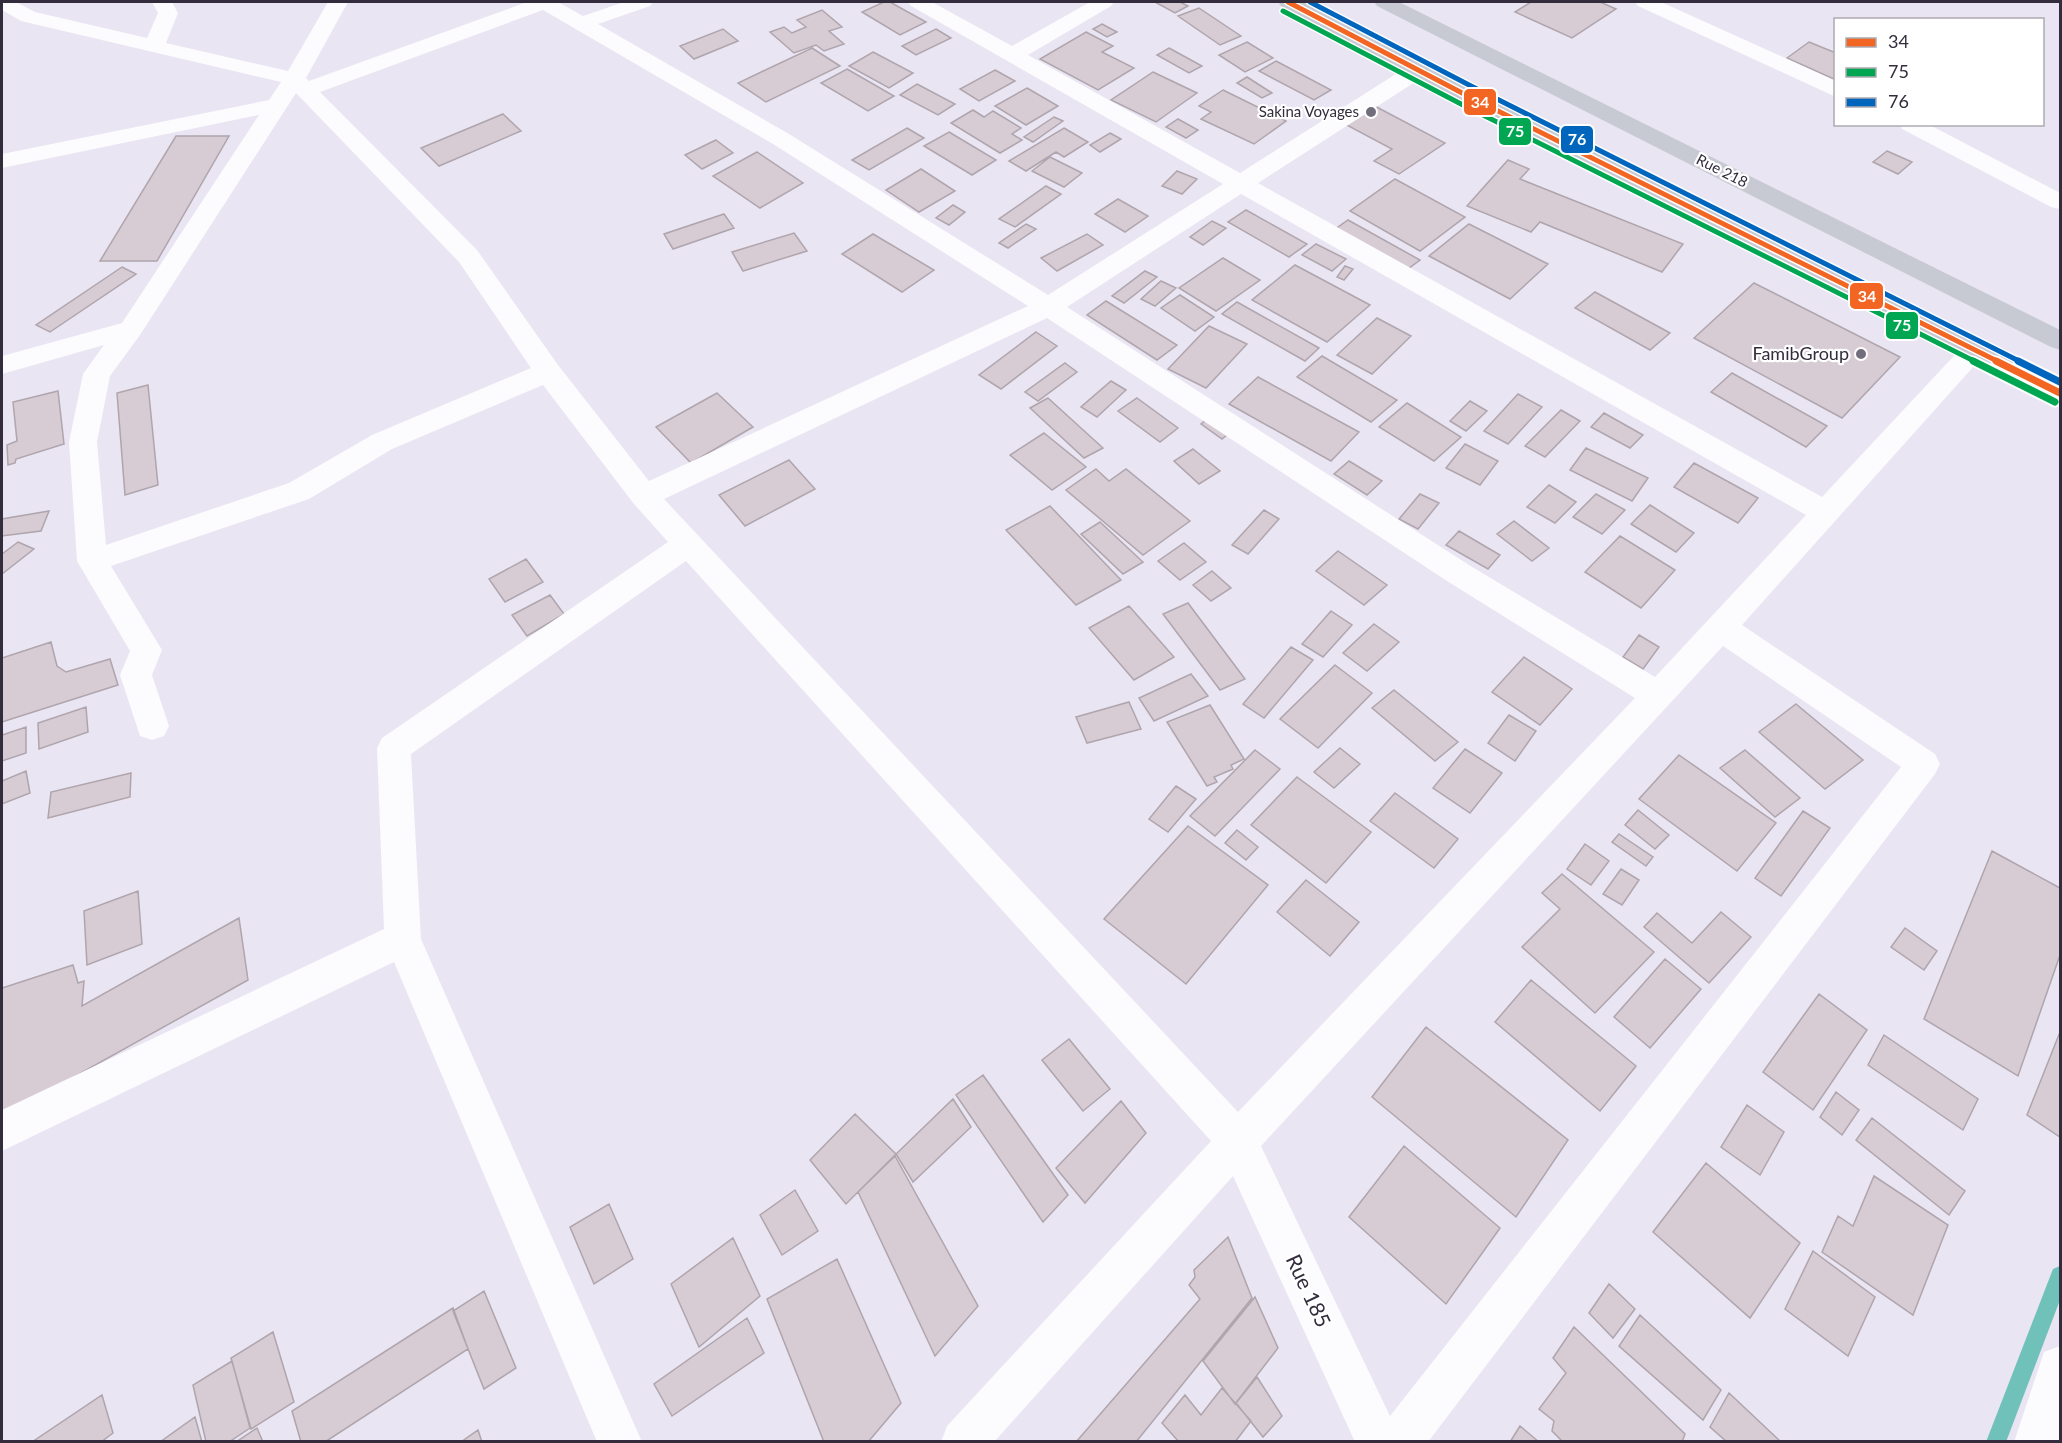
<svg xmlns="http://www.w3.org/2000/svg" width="2062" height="1443" font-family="Lato,sans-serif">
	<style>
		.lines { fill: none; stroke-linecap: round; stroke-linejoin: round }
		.stream { fill: #70c1b9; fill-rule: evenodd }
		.building { fill: #d7cbd4; stroke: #afa5ad; stroke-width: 1.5 }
		.minor { fill: #fcfbfd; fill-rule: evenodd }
		.trunk { fill: #c7cad3; fill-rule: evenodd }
		.bus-1-far1-casing { stroke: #fff; stroke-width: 8 }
		.bus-1-casing { stroke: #fff; stroke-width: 11 }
		.bus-2-far1-casing { stroke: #fff; stroke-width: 8 }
		.bus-2-casing { stroke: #fff; stroke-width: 11 }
		.bus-3-far1-casing { stroke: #fff; stroke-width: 8 }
		.bus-3-casing { stroke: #fff; stroke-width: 11 }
		.bus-1-far1 { stroke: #f26522; stroke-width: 5 }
		.bus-1 { stroke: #f26522; stroke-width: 7 }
		.bus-2-far1 { stroke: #00a651; stroke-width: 5 }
		.bus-2 { stroke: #00a651; stroke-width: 7 }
		.bus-3-far1 { stroke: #0065bd; stroke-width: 5 }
		.bus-3 { stroke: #0065bd; stroke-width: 7 }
		.poi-dot { fill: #726d7c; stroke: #fff; stroke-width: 2 }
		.labels { text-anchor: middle; stroke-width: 4.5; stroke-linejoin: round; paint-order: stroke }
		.far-poi-label { font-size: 15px; fill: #322c3c; stroke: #fff; text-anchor: end }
		.far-street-label { font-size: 15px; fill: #322c3c; stroke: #fff }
		.poi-label { font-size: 18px; fill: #322c3c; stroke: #fff; text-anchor: end }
		.near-street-label { font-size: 21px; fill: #322c3c; stroke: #fff }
		.line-badge { stroke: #fff; stroke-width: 2 }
		.badge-label { font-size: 16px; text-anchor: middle; font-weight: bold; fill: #fff }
	</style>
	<rect width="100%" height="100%" fill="#eae5f3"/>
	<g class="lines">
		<path class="stream" d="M2060,1266V1300L2006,1442H1986L2053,1269Z"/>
	</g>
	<path class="building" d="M884,2H890L926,22L900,35L862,12Z
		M1155,2H1180L1188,6L1175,13Z
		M1531,2H1600L1616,9L1572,38L1515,12Z
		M1199,8L1241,36L1220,45L1178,16Z
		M822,10L842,27L829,31L844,44L824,51L816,45L794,53L770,32L784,27L792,33L806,27L797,20Z
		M1102,24L1117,32L1107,37L1093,29Z
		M723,29L738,41L694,59L680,46Z
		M936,29L951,38L916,55L902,46Z
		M1086,32L1113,46L1102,52L1134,68L1098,90L1040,59Z
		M1247,42L1273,58L1245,72L1219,55Z
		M1809,42L1836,53V80L1787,58Z
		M812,48L840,66L766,102L738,83Z
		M1169,48L1202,66L1189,73L1157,55Z
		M873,52L913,73L889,88L849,66Z
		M1276,61L1331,90L1314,100L1259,71Z
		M847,69L894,96L868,111L821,83Z
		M995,70L1015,81L979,101L960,89Z
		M1153,72L1197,93L1156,122L1111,100Z
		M1247,77L1272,93L1262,98L1237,83Z
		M917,84L955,104L938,115L900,95Z
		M1027,88L1058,106L1026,125L995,106Z
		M1223,90L1286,121L1254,144L1201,119L1211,112L1199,106Z
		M1369,103L1445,143L1399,174L1374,161L1392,149L1341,122Z
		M973,110L984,117L993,111L1021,128L1012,134L1022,140L1000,153L951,123Z
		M503,114L521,131L439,166L421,148Z
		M1054,117L1063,121L1033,142L1024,137Z
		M1178,119L1198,130L1186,138L1166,127Z
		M907,128L924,138L869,170L852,160Z
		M1064,128L1088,142L1064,157L1056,152L1026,171L1009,161Z
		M949,132L996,160L972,175L924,146Z
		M1110,133L1121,139L1100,152L1090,145Z
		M176,136H229L157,261H100Z
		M716,140L733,153L702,169L685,155Z
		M1887,151L1912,162L1898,174L1873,162Z
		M757,152L803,183L760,208L713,176Z
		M1050,157L1082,173L1064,187L1032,171Z
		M1508,160L1529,169L1520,179L1683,244L1662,272L1540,222L1531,232L1467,206Z
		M921,169L955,191L919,212L886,190Z
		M1177,171L1197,179L1182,194L1162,186Z
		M1395,179L1465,217L1420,251L1350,211Z
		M1046,186L1061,194L1015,227L999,219Z
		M1118,199L1148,216L1125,232L1095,214Z
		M953,205L965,212L949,225L936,218Z
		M1246,210L1307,244L1289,257L1228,222Z
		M724,214L734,228L673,249L664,234Z
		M1348,220L1420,260L1405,271L1334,230Z
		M1212,221L1226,228L1203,245L1190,237Z
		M1026,224L1036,229L1008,248L999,243Z
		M1469,224L1548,264L1510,299L1429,256Z
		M794,233L807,251L743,271L732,252Z
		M873,234L934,270L902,292L842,254Z
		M1087,234L1103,245L1057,271L1041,258Z
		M1316,244L1346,259L1332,271L1302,255Z
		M1223,258L1260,280L1216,311L1179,288Z
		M1295,265L1370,305L1327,342L1252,300Z
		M1345,266L1353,269L1344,280L1337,277Z
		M122,267L136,274L50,332L36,325Z
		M1145,271L1157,277L1124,303L1112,296Z
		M1161,281L1176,288L1155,306L1141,299Z
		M1754,283L1900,357L1842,418L1694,338Z
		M1595,292L1670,333L1650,350L1575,308Z
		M1180,295L1214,317L1195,331L1161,308Z
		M1106,301L1177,345L1157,360L1087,315Z
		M1237,302L1319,348L1305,361L1222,314Z
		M1377,318L1411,336L1372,374L1337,355Z
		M1209,326L1247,344L1206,388L1168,369Z
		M1036,332L1057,346L1001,389L979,375Z
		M1322,356L1397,400L1371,422L1297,377Z
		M1065,363L1077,372L1038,401L1025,392Z
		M1732,373L1827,426L1806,447L1711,392Z
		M1258,377L1359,432L1331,461L1229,404Z
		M1111,381L1126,390L1097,417L1081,407Z
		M148,385L158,485L125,495L117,393Z
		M58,391L64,444L16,459L15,463L8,465L7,445L17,441L13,402Z
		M717,393L753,427L691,463L656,427Z
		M1518,394L1542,407L1508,444L1484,431Z
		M1048,398L1103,448L1084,458L1030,408Z
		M1137,398L1178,428L1160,442L1118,411Z
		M1470,401L1487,411L1466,431L1450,421Z
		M1407,403L1461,437L1434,461L1379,427Z
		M1561,410L1580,421L1545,457L1525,446Z
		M1604,413L1643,435L1630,448L1591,427Z
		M1207,419L1228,434L1222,439L1201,424Z
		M1044,433L1086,467L1052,490L1010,455Z
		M1465,444L1498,461L1480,485L1446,468Z
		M1586,448L1648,478L1632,501L1570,470Z
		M1193,449L1220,471L1199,484L1174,461Z
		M789,460L815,489L745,526L719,495Z
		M1349,461L1382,481L1367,495L1334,474Z
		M1694,463L1758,498L1738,523L1674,487Z
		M1096,469L1109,481L1126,469L1190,521L1143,555L1066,490Z
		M1549,485L1576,502L1555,523L1527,507Z
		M1420,494L1439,503L1418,529L1399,519Z
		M1596,494L1625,510L1602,534L1573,517Z
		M1650,505L1694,533L1676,552L1631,524Z
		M1050,506L1121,580L1076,605L1006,530Z
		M1264,510L1279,519L1248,554L1232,545Z
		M49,511L41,531L2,536V519Z
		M1514,521L1549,548L1532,561L1497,534Z
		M1100,522L1143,562L1123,574L1081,534Z
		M1459,531L1500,555L1488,569L1446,545Z
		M1620,536L1675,570L1641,608L1585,572Z
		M18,542L34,549L2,574V554Z
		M1184,543L1206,562L1180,580L1158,561Z
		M1338,551L1387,585L1364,605L1316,571Z
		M526,559L543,582L505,602L489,579Z
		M1212,571L1231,588L1211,601L1193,585Z
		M550,595L564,614L527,636L512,615Z
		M1188,603L1245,679L1220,690L1163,614Z
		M1129,606L1174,657L1134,680L1089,628Z
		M1331,611L1352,625L1323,657L1302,644Z
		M1374,624L1399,642L1367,671L1343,653Z
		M1639,635L1659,647L1643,669L1623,657Z
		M51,642L57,666L66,672L110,659L118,685L2,722V658Z
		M1291,647L1313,660L1264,718L1243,704Z
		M1524,657L1572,689L1540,725L1492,692Z
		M1335,665L1372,693L1318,748L1280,719Z
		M1191,674L1208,696L1154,721L1139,698Z
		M1394,690L1458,742L1435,761L1372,708Z
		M1129,702L1141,729L1087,743L1076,717Z
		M1796,704L1863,760L1825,789L1759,732Z
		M1210,705L1244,759L1231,765L1233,769L1214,777L1217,782L1207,786L1167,722Z
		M86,707L88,732L39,749L38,723Z
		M1509,715L1536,731L1515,761L1488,743Z
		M26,727V753L2,761V735Z
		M1340,748L1360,764L1334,788L1314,772Z
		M1465,749L1502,773L1470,813L1433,788Z
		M1255,750L1280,769L1215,836L1190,816Z
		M1745,750L1800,798L1775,817L1720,768Z
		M1679,755L1776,823L1737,871L1639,799Z
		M26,771L30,793L2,804V781Z
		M131,773L130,797L48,818L51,792Z
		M1297,777L1371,832L1326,883L1251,825Z
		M1176,786L1196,799L1168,832L1149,819Z
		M1395,793L1458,839L1434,868L1370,821Z
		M1638,810L1669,835L1655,849L1625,825Z
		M1803,811L1830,828L1781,896L1755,878Z
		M1188,826L1268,885L1186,984L1104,919Z
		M1237,830L1258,847L1246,860L1225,843Z
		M1619,834L1653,857L1646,866L1612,842Z
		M1585,844L1609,861L1591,885L1567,869Z
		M1992,851L2060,888V955L2018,1076L1924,1019Z
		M1621,869L1639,880L1622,905L1603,894Z
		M1562,874L1654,952L1595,1013L1522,947L1560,909L1542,893Z
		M1306,880L1359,922L1330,956L1277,912Z
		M138,891L142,944L87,965L84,911Z
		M1721,912L1751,937L1709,983L1644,927L1657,913L1692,943Z
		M239,918L248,980L2,1117V988L73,965L78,983L84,981L82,1006Z
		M1905,928L1937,951L1924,970L1891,947Z
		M1665,959L1701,989L1650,1048L1614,1017Z
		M1531,980L1636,1066L1600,1111L1495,1022Z
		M1819,994L1867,1030L1813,1110L1763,1072Z
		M1426,1027L1568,1140L1516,1217L1372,1097Z
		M2060,1032V1137L2027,1115Z
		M1884,1035L1978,1099L1963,1130L1868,1065Z
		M1069,1039L1110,1089L1083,1111L1042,1060Z
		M983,1075L1068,1195L1043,1222L956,1095Z
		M1836,1092L1859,1110L1842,1135L1820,1117Z
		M953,1099L971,1127L913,1182L896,1154Z
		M1121,1101L1146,1133L1085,1203L1056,1168Z
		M1747,1105L1784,1132L1760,1175L1721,1147Z
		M855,1114L896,1154L846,1204L810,1160Z
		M1872,1118L1965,1191L1949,1215L1856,1140Z
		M1404,1146L1500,1228L1446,1304L1349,1217Z
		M895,1156L978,1306L935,1356L858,1192Z
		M1706,1163L1800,1243L1750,1318L1653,1232Z
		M1874,1176L1948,1225L1913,1315L1822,1252L1838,1216L1853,1226Z
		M795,1190L818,1231L782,1255L760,1215Z
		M609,1204L633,1259L594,1284L570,1227Z
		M1228,1237L1252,1298L1136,1442H1076L1200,1299L1189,1285L1195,1277L1194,1270Z
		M733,1238L760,1296L699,1347L671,1284Z
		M1813,1251L1875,1297L1848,1356L1785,1309Z
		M837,1259L901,1403L868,1442H824L767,1299Z
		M1609,1284L1635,1309L1613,1338L1589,1313Z
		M484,1291L516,1368L484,1389L453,1311Z
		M1255,1297L1278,1348L1235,1404L1203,1361Z
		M453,1308L468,1349L325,1442H301L292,1411Z
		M1640,1315L1721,1390L1703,1420L1619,1346Z
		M747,1318L764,1353L672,1416L654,1384Z
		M1574,1327L1685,1434L1682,1442H1563L1552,1431L1554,1421L1539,1409L1566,1373L1553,1358Z
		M273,1332L294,1402L251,1429L231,1358Z
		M232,1361L250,1428L229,1442H206L193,1385Z
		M1257,1377L1282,1416L1263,1437L1236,1403Z
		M1222,1388L1251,1421L1235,1442H1179L1162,1423L1185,1395L1201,1415Z
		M1729,1393L1781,1442H1727L1710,1427Z
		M102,1395L113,1433L101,1442H32Z
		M195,1417L202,1442H160Z
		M1520,1426L1539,1442H1510Z
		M257,1428L263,1442H236Z
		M478,1430L482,1442H461Z"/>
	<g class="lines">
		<path class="minor" d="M2,2H16L35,12L147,38L158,13L152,2H172L178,13L166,43L288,71L328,2H348L306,78L309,81L527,2H558L583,16L624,2H653L650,6L598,24L789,134L1048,295L1223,184L911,6L908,2H932L1012,46L1090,2H1114L1111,6L1028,55L1240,173L1410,65L1418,63L1426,65L1429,70L1426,75L1258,183L1822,497L1965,344L1974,341L1983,344L1987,350L1983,356L1742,625L1935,754L1940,764L1935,774L1428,1442H1355L1233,1176L994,1442H941L947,1426L1211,1141L686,561L411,754L421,939L642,1442H597L394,962L2,1151V1110L384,929L377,748L382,738L668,542L634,504L543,385L392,449L309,499L111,566L162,650L152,675L169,726L164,736L152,740L140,736L120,675L130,651L77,561L69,442L83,374L104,345L2,374V356L122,323L259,115L2,168V154L269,100L281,82L21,21L2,10ZM543,10L773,144L1028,306L649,481L558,365L477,250L320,92ZM296,93L459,262L531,368L372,435L289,483L106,545L97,442L110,376L140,335ZM1241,194L1806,515L1655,677L1469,565L1067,307ZM1047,318L1447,581L1635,698L1238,1112L664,499ZM1723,646L1901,767L1390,1416L1261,1146Z
			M1635,2H1661L1836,81V97L1638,6Z
			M1899,124H1928L2060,193V209L2051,207L1902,129Z
			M2060,1346V1442H2014L2044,1352Z"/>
		<path class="trunk" d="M1278,2H1303L1474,90L2060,382V402L2050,400L1458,100L1281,6Z
			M1374,2H1399L2060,330V350L2051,347L1377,6Z"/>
		<defs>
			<path id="bus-1-far1" d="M1288,2L1466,95L1999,362"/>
			<path id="bus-1" d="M1996,361L2060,393"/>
			<path id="bus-2-far1" d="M1283,11L1461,104L1976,362"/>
			<path id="bus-2" d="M1973,361L2055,402"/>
			<path id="bus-3-far1" d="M1310,2L1471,86L2021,362"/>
			<path id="bus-3" d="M2018,361L2060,382"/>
		</defs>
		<use href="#bus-1-far1" class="bus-1-far1-casing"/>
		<use href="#bus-1" class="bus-1-casing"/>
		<use href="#bus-2-far1" class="bus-2-far1-casing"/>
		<use href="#bus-2" class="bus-2-casing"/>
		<use href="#bus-3-far1" class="bus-3-far1-casing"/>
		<use href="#bus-3" class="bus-3-casing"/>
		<use href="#bus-1-far1" class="bus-1-far1"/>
		<use href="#bus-1" class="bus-1"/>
		<use href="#bus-2-far1" class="bus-2-far1"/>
		<use href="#bus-2" class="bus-2"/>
		<use href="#bus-3-far1" class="bus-3-far1"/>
		<use href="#bus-3" class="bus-3"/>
	</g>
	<g class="poi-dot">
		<circle cx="1371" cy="112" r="6"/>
		<circle cx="1861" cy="354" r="6"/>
	</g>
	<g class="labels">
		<g class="far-poi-label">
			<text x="1359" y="117">Sakina Voyages</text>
		</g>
		<g class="far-street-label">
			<text transform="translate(1722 171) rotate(27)" y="5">Rue 218</text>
		</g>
		<g class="poi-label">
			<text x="1849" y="360">FamibGroup</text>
		</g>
		<g class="near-street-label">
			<text transform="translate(1308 1291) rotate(65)" y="7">Rue 185</text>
		</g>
	</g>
	<g class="line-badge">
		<rect x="1463" y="88" width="34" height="28" rx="6" fill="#f26522"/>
		<rect x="1498" y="117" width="34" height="29" rx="6" fill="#00a651"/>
		<rect x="1560" y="125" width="34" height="29" rx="6" fill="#0065bd"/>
		<rect x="1849" y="282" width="35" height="28" rx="6" fill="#f26522"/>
		<rect x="1885" y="311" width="34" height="29" rx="6" fill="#00a651"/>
	</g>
	<g class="badge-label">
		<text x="1480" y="108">34</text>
		<text x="1515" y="137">75</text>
		<text x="1577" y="145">76</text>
		<text x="1867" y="302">34</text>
		<text x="1902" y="331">75</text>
	</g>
	<rect width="2062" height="1443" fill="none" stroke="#322c3c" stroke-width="6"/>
	<rect x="1834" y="18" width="210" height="108" fill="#ffffff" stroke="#adabb1" stroke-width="1.5"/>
	<rect x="1846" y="38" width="30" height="9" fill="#f26522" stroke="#adabb1" stroke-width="1.5"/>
	<text x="1888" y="48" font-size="18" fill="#322c3c">34</text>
	<rect x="1846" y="68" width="30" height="9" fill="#00a651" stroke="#adabb1" stroke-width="1.5"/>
	<text x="1888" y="78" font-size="18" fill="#322c3c">75</text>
	<rect x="1846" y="98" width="30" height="9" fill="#0065bd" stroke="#adabb1" stroke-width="1.5"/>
	<text x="1888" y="108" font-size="18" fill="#322c3c">76</text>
</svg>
